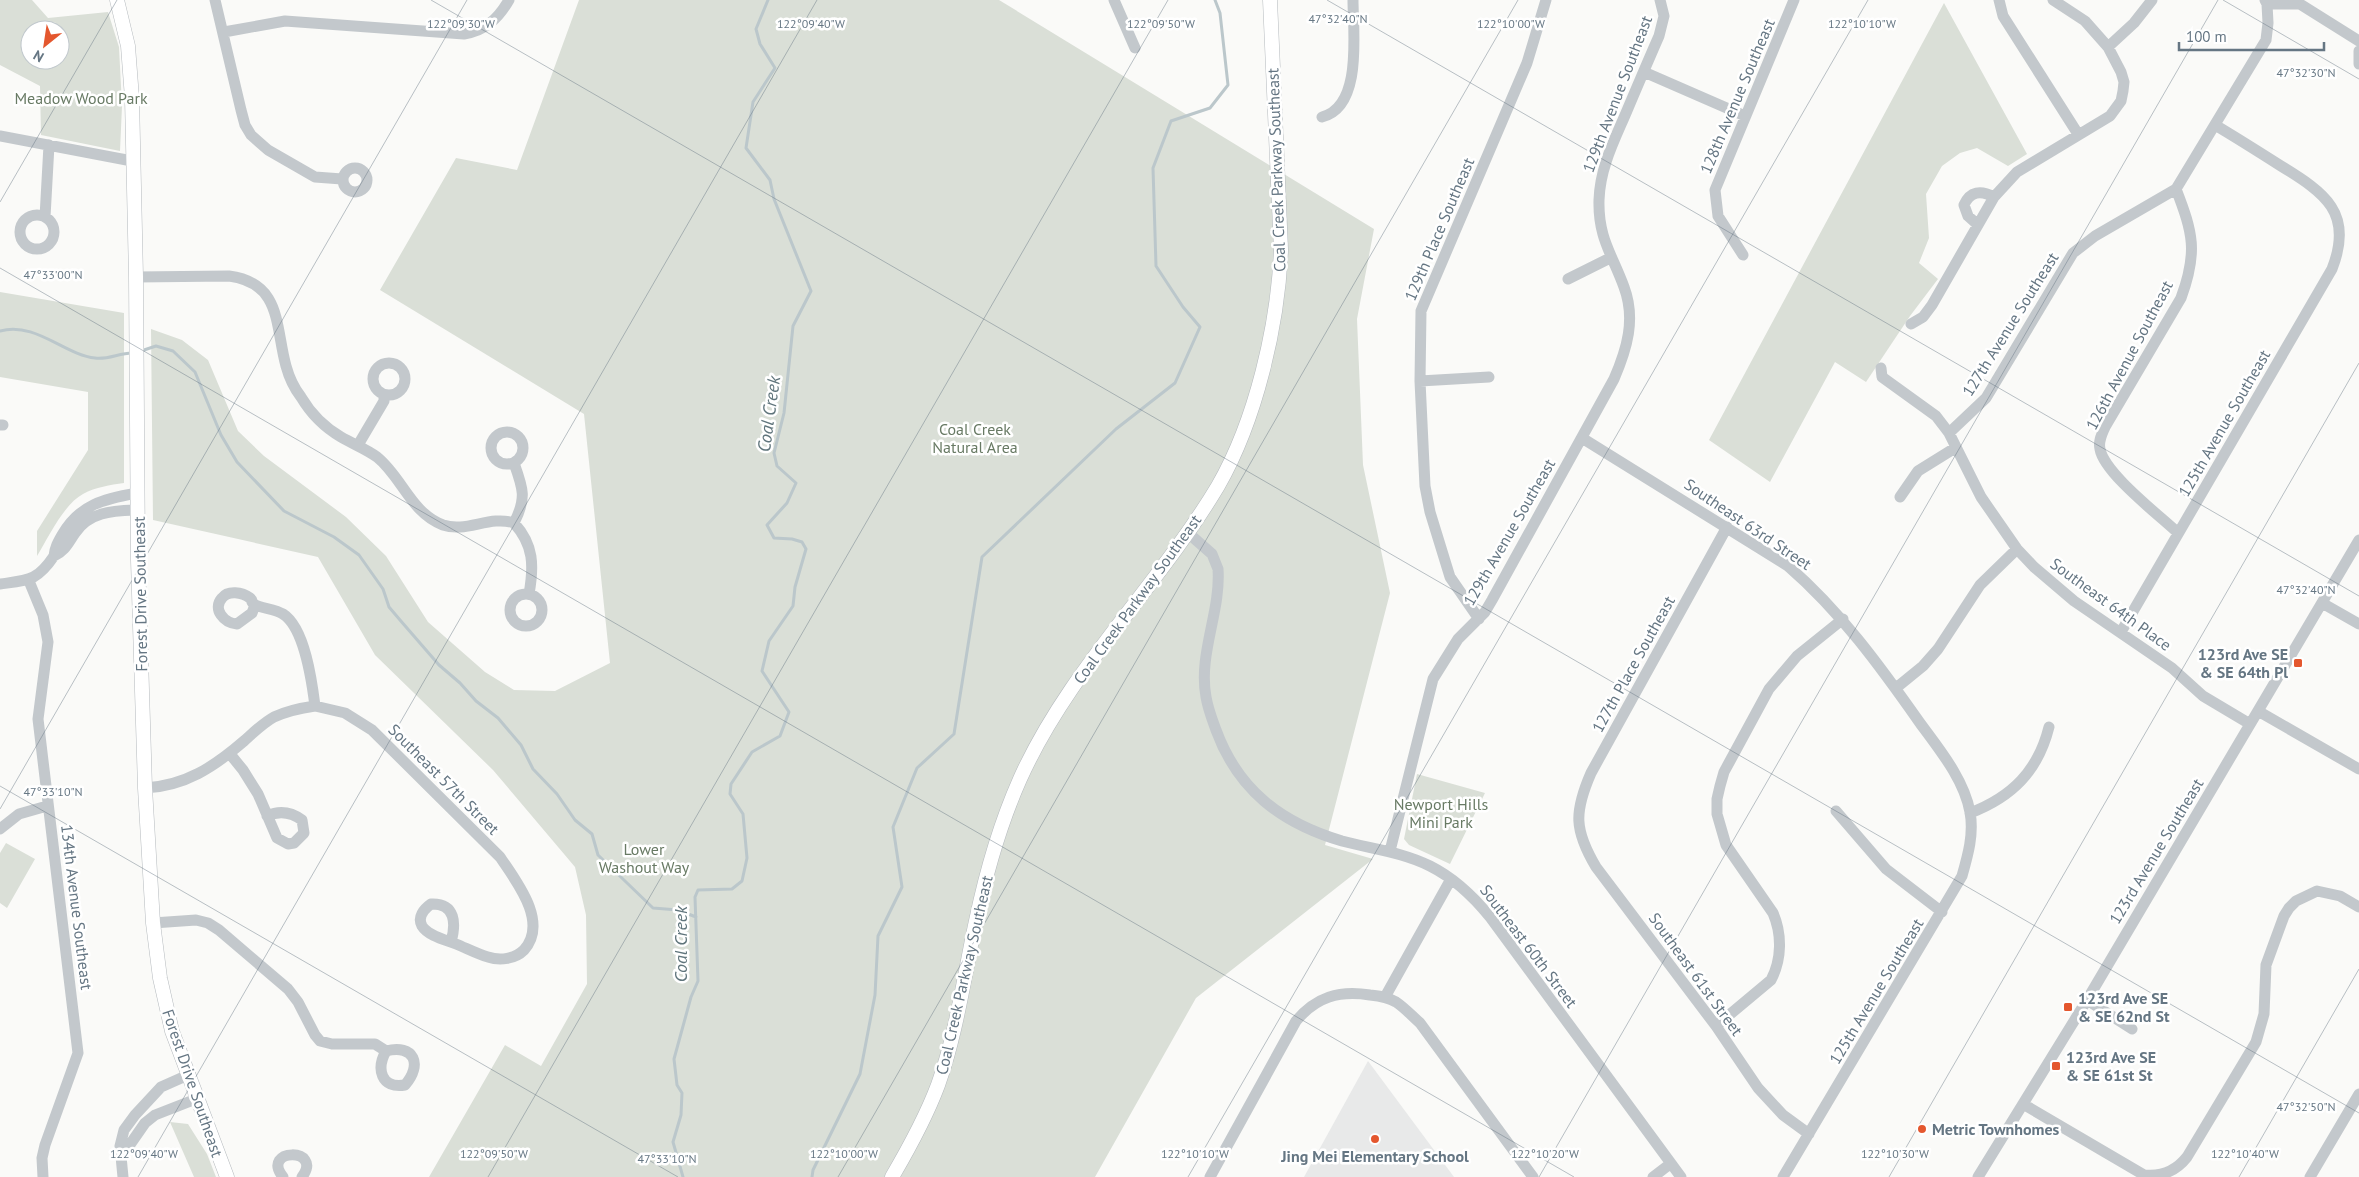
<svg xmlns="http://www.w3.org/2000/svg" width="2359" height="1177" font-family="'PT Sans',sans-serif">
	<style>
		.built { fill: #e8e9e9 }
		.green { fill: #dadfd7; fill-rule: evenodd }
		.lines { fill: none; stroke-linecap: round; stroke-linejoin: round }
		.stream { stroke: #bbc7cb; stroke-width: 3 }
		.major-casing { stroke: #b5babe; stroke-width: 15 }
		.minor { stroke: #c3c8cc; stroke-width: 11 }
		.major { stroke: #fff; stroke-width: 14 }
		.ticks { fill: none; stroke: #657683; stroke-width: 1; stroke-opacity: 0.45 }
		.poi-dot { fill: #e4572e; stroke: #fff; stroke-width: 2 }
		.labels { text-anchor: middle; stroke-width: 5; stroke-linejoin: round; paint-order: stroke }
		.street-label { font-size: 16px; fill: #657683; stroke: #fff }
		.park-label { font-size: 16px; fill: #687a64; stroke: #fff }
		.poi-label { font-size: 16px; font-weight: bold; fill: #657683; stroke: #fff; text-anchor: start }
		.water-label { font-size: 18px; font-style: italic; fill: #60757c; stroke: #fff }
		.ticks-label { font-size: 12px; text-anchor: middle; fill: #657683; stroke: #fff; stroke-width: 5; stroke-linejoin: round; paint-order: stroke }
	</style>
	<rect width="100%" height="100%" fill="#fafaf8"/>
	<path class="built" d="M1368,1061L1454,1177H1304Z"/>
	<path class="green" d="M0,0H32L48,18L108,12L119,47L122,106L120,151L41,135L40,86L0,65ZM30,30H60V60H30Z
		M579,0H999L1374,229L1357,319L1363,465L1390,593L1325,845L1373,859L1196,998L1095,1177H429L505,1045L541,1066L587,984L586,915L575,867L493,770L375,655L318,557L153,520L151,329L182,340L208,360L238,431L264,456L346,517L386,556L428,622L485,672L514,690L555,691L610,663L584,414L380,290L456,158L517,170Z
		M1944,3L2027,154L2008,166L1977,148L1960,153L1942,166L1926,194L1929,238L1919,263L1938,279L1910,316L1866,382L1835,362L1770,482L1709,440Z
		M0,292L124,313V483C110,485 96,487 83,494C64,504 48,538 37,556V531L88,450V392L0,377Z
		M1417,774L1485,793L1450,864L1409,845L1404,839Z
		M6,843L35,859L7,908L0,903V853Z
		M170,1122L188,1124L207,1154L216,1177H194Z"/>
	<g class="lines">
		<path class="stream" d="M0,331C35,321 65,355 95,358C108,360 119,353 132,353
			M141,351L156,346L173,351L195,372L221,435L237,462L284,511L334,537L359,555L383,589L389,607L400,620L439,665L460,683L476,701L498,718L521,745L533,769L557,794L575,820L592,834L598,855L653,908L678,910L696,917
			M683,1177L673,1142L681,1115L682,1093L677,1085L674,1059L691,997L698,981L695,897L698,890L732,889L742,881L747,858L743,814L730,794L731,784L752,752L780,736L789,712L762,671L769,641L793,606L795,587L806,549L802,542L792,539L774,538L767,525L787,503L796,483L777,466L774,453L784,413L793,326L811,291L774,199L770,180L746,148L753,102L775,68L760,44L756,29L768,0
			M812,1177L813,1170L860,1074L875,995L878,936L902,887L893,827L917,768L954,734L982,557L1116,429L1175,383L1200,327L1183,307L1156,266L1153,168L1171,121L1210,108L1228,85L1220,13L1215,0"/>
		<defs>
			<path id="major" d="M117,0L128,46L132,98L136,277L138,560L145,788L153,923L160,978L172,1031L227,1177
				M892,1177C909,1148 926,1117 938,1085C957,1032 964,976 976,921C986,873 1000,824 1020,779C1069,670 1157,588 1218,486C1256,420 1278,325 1281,250L1270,0"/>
		</defs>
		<use href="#major" class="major-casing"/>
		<path class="minor" d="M215,0L241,110L245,125L251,135L268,150L315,177L342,179
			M1114,0L1135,48
			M1999,0L2003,16L2078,134
			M2265,0L2267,4H2300L2359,41
			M224,32L285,21L464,34C486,30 498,19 509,0
			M2108,47L2134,23L2152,0
			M2359,51V64
			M1644,72L1745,116
			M1322,117C1363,107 1353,32 1353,0
			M0,136L132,161
			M343 180a12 12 0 1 1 24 0a12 12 0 1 1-24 0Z
			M2176,189C2193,233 2198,252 2181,298L2105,427C2102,434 2098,441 2100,449C2104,473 2159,515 2178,533
			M20 232a17 17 0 1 1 34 0a17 17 0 1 1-34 0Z
			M45,217L49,145
			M1978,225L1968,216L1964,205C1970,191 1981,190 1994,197
			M1743,255L1718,216L1715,190L1794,0
			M136,277L229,276C282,283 275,326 286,366C289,377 294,388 301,397C311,414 324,427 341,437C353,444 366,449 377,457C402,477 411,513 443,525C466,533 490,515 514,523
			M1568,279L1610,258
			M1911,324L1923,317L1932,305L1994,197L2017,172L2110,116L2121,101L2123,91L2124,82L2121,72L2108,47L2085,21L2053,0
			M373 379a16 16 0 1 1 32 0a16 16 0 1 1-32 0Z
			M1881,368L1882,377L1936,416L1949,433L1981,497L2017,549L2034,567L2074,601L2172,668L2203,696L2250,724
			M1420,381L1489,377
			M0,425H3
			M491 448a16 16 0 1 1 32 0a16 16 0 1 1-32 0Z
			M1949,433L1986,398L2073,253L2095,236L2176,189L2266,40L2268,23L2267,4
			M1582,438L1788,566C1840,611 1880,666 1920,723C1939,749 1964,779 1970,812C1974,834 1968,855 1962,876L1783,1177
			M358,445L384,401V395
			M514,463C523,488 527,498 514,523C534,545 534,566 529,594
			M137,493C104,499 80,504 62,535C58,542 55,547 54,556C65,551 68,543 75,533C90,511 113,511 138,510
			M1900,497L1918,471L1955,448
			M1727,527L1591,773C1574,812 1574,830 1596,867L1716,1026L1758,1088L1783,1115L1809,1134
			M1187,532L1212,554L1218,569C1221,612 1198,654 1206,697C1208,709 1212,719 1216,730C1238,790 1281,823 1342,841C1372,849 1402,852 1430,866C1454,878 1473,896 1490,917L1681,1177
			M29,581L43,615L48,642L38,719L78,1053L45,1145L42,1158L43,1177
			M0,584C29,580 37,581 54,556
			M510 610a16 16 0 1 1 32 0a16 16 0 1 1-32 0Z
			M2322,603L2359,624
			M255,605L252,613L237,624C224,623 212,609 222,598C228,590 242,592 250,598C255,602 249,600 254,604C259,608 275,609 283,614C305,628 312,682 315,706L345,713L372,730L500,857C516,881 549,922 524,950C515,959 500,961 488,957C477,954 466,948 456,944C446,940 428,936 422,926C417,917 424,909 431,904C456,903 456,924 451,942
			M1479,619L1450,577L1430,512L1425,486L1420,381L1421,311L1527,63L1546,0
			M2121,632L2332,269C2354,213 2325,193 2281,166C2259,152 2237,138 2215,125
			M1896,688L1923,666L1938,649L1980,585L2017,549
			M2258,711L2359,769
			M230,754L243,770L258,794L277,838L288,844L294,843L304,833L302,820C291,812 280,810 267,816
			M145,788C185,786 214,767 244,741C253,733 263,723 274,717C287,711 301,708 315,706
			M1836,811L1886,869L1942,912
			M1970,813C2012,797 2038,771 2049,727
			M0,829L19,814L47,806
			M1390,851L1433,679L1458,639L1485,612L1492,600L1614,379C1627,349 1636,319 1624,287C1612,254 1598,238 1599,200C1600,168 1614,141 1626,113C1637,87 1648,61 1659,36L1664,16L1660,0
			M153,923L196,920L208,923L219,930L288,989L298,1002L315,1035L320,1041L332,1044H375L386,1051C414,1044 423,1064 405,1085C381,1089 376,1069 386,1051
			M1385,997L1451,879
			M2087,1000L2132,1029
			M1716,1026L1771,980C1782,959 1782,934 1773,913L1726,845L1717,814V799L1720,786L1724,772L1769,689L1797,656L1843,619
			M2023,1104L2144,1175C2162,1177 2176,1171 2187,1157L2256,1042L2264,1014L2266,965L2284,916L2289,908L2296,901L2317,891L2340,896L2359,907
			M122,1156L145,1123L155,1115L196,1099
			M123,1177L120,1146L124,1130L135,1115L161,1087L188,1075
			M283,1177C260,1148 324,1147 302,1177
			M1210,1177L1296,1021C1316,997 1339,990 1370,995C1379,996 1388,997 1396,1002C1405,1008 1412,1016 1420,1023L1533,1177
			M1653,1177L1670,1164
			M1978,1177L2087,1000L2359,540
			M2310,1177L2359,1094"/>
		<use href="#major" class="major"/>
	</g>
	<path class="ticks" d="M431,0L2359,1113M1327,0L2359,596M2223,0L2359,79M0,202L117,0M0,268L1574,1177M0,786L678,1177M0,809L467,0M138,1177L817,0M488,1177L1168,0M838,1177L1518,0M1188,1177L1868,0M1539,1177L2218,0M1889,1177L2359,363M2239,1177L2359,969"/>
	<g class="poi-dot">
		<rect x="2293" y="658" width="10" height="10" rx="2.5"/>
		<rect x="2063" y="1002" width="10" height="10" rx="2.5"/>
		<rect x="2051" y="1061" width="10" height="10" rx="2.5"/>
		<circle cx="1922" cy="1129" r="5"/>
		<circle cx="1375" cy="1139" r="5"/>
	</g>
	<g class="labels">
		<g class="street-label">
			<text transform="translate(1617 94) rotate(-69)" y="6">129th Avenue Southeast</text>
			<text transform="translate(1737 96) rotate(-67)" y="6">128th Avenue Southeast</text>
			<text transform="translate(1276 170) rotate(-92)" y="6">Coal Creek Parkway Southeast</text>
			<text transform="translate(1439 229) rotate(-67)" y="6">129th Place Southeast</text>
			<text transform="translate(2010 324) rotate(-58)" y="6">127th Avenue Southeast</text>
			<text transform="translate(2129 355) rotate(-62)" y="6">126th Avenue Southeast</text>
			<text transform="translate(2224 423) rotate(-60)" y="6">125th Avenue Southeast</text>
			<text transform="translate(1748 524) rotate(34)" y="6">Southeast 63rd Street</text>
			<text transform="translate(1509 532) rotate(-60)" y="6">129th Avenue Southeast</text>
			<text transform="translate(140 594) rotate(-91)" y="6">Forest Drive Southeast</text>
			<text transform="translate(1137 599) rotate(-54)" y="6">Coal Creek Parkway Southeast</text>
			<text transform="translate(2111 604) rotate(36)" y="6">Southeast 64th Place</text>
			<text transform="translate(1633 664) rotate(-61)" y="6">127th Place Southeast</text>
			<text transform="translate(444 779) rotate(45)" y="6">Southeast 57th Street</text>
			<text transform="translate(2156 851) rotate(-59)" y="6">123rd Avenue Southeast</text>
			<text transform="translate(77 907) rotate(83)" y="6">134th Avenue Southeast</text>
			<text transform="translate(1529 946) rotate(53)" y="6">Southeast 60th Street</text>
			<text transform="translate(1696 974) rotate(54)" y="6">Southeast 61st Street</text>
			<text transform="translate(964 975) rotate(-77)" y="6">Coal Creek Parkway Southeast</text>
			<text transform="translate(1876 991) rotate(-59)" y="6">125th Avenue Southeast</text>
			<text transform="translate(193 1083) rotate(71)" y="6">Forest Drive Southeast</text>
		</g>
		<g class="park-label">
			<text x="81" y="104">Meadow Wood Park</text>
			<text x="975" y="435">Coal Creek<tspan x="975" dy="18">Natural Area</tspan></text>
			<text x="1441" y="810">Newport Hills<tspan x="1441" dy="18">Mini Park</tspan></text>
			<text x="644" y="855">Lower<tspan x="644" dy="18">Washout Way</tspan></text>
		</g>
		<g class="poi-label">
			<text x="2288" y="660" text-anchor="end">123rd Ave SE<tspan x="2288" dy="18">&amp; SE 64th Pl</tspan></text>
			<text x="2078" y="1004">123rd Ave SE<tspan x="2078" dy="18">&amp; SE 62nd St</tspan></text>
			<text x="2066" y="1063">123rd Ave SE<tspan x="2066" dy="18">&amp; SE 61st St</tspan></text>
			<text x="1932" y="1135">Metric Townhomes</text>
			<text x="1375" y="1162" text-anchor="middle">Jing Mei Elementary School</text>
		</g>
		<g class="water-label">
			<text transform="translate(769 414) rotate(-82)" y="6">Coal Creek</text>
			<text transform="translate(681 944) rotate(-90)" y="6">Coal Creek</text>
		</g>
	</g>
	<g class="ticks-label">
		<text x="1338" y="23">47°32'40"N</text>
		<text x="461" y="28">122°09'30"W</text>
		<text x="811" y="28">122°09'40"W</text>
		<text x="1161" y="28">122°09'50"W</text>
		<text x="1511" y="28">122°10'00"W</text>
		<text x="1862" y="28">122°10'10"W</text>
		<text x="2306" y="77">47°32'30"N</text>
		<text x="53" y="279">47°33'00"N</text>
		<text x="2306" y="594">47°32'40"N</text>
		<text x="53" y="796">47°33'10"N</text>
		<text x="2306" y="1111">47°32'50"N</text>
		<text x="144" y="1158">122°09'40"W</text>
		<text x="494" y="1158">122°09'50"W</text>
		<text x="844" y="1158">122°10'00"W</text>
		<text x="1195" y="1158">122°10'10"W</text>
		<text x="1545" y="1158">122°10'20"W</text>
		<text x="1895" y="1158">122°10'30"W</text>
		<text x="2245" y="1158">122°10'40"W</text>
		<text x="667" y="1163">47°33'10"N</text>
	</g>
	<g transform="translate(45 45) rotate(210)"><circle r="24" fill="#ffffff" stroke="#c1c8cd"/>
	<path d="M0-4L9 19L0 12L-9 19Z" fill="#e4572e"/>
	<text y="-8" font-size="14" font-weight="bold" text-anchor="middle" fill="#657683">N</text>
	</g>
	<path d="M2179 42v8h145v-8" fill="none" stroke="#657683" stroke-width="2.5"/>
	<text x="2186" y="42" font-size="15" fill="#657683" stroke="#ffffff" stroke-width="4" paint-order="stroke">100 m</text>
</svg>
